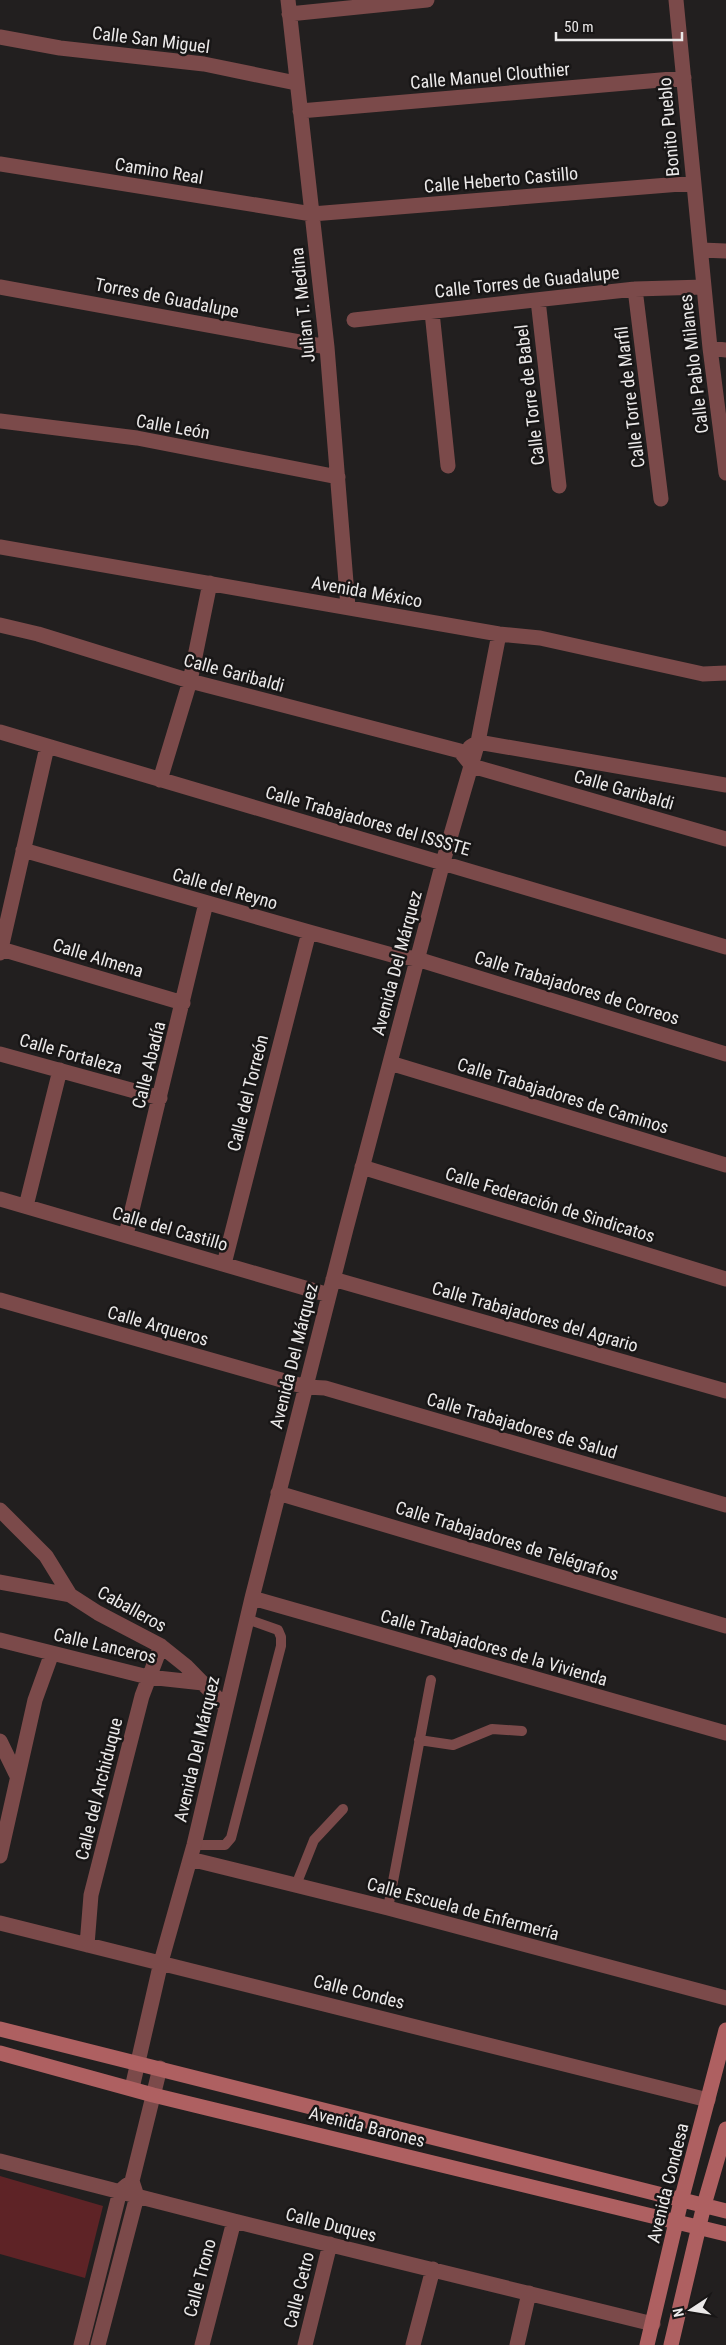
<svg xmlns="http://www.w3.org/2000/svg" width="726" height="2345" font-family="'Roboto Condensed',sans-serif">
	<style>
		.green { fill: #5e2326 }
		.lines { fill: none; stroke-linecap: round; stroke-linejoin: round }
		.lane { stroke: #7b4a4a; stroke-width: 10 }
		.street { stroke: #7b4a4a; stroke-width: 15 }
		.secondary { stroke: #ae6061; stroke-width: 15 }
		.labels { text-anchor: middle; stroke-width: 5; stroke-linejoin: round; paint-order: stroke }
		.street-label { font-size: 18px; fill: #ebe9e9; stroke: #181616 }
	</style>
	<rect width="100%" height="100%" fill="#221f1f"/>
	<path class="green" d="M0,2176L103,2206L85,2278L0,2254Z"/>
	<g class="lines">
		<path class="lane" d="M419,1740L453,1745L492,1729L522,1731
			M194,1845H225L231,1838L281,1646V1637L278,1630L247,1619
			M296,1885L314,1840L343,1809
			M388,1908L431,1680"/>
		<path class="street" d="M288,0L327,347L348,607
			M676,0L710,348L726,473
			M289,14L427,0
			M0,37L60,48L204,64L296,83
			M300,111L684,78
			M0,164L312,214L693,183
			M701,250L726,251
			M0,287L327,347
			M635,289L661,499
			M538,300L559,486
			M432,312L448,466
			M354,320L635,289L704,287
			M710,348L726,350
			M0,421L137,438L338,477
			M0,547L499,634L540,638L703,674L726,673
			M0,625L38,634L190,681L460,751L472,766L726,839
			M0,732L726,947
			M470,747L478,742L726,785
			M160,780L190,681L210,583
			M23,850L309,932L392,955L417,959L726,1054
			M1,949L183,1003
			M0,953L47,747
			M0,1054L160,1098
			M390,1063L726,1165
			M362,1167L726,1279
			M0,1199L329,1295
			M26,1206L60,1070
			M126,1235L206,903
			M224,1264L309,932
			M333,1279L726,1391
			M0,1300L306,1387L325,1388L726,1505
			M278,1493L726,1626
			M0,1510L46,1556L70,1595
			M0,1582L70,1595L98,1613L161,1646L186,1666L226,1707
			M252,1598L726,1733
			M0,1640L148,1677L203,1683
			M0,1741L17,1776
			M0,1856L35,1700L52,1653
			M190,1859L388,1908L726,1998
			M0,1923L708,2100
			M87,1945L91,1895L142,1696L161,1646
			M132,2088L161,1962L194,1845L252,1598L346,1229L443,862L478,742L499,634
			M0,2161L234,2221L653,2324
			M81,2345L120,2191L127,2185
			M98,2345L137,2196L132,2181L160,2068
			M202,2345L234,2221
			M305,2345L330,2244
			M413,2345L433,2269
			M517,2345L529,2293"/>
		<path class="secondary" d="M0,2029L726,2211
			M0,2053L153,2095L726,2234
			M647,2345L681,2201L726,2030
			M671,2345L704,2205L726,2129"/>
	</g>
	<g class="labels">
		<g class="street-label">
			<text transform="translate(151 40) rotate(7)" y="6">Calle San Miguel</text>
			<text transform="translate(490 76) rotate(-5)" y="6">Calle Manuel Clouthier</text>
			<text transform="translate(669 127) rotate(-95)" y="6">Bonito Pueblo</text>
			<text transform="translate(159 171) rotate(9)" y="6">Camino Real</text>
			<text transform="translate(501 180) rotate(-5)" y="6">Calle Heberto Castillo</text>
			<text transform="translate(527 282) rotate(-6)" y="6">Calle Torres de Guadalupe</text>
			<text transform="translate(167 298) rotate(11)" y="6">Torres de Guadalupe</text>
			<text transform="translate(303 305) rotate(-96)" y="6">Julian T. Medina</text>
			<text transform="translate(694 364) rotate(-97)" y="6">Calle Pablo Milanes</text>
			<text transform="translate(530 395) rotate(-97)" y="6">Calle Torre de Babel</text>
			<text transform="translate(630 397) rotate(-97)" y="6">Calle Torre de Marfil</text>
			<text transform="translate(173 427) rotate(10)" y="6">Calle León</text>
			<text transform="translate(367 592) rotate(10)" y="6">Avenida México</text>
			<text transform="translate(234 673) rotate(15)" y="6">Calle Garibaldi</text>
			<text transform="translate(624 790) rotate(16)" y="6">Calle Garibaldi</text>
			<text transform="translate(368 821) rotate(16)" y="6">Calle Trabajadores del ISSSTE</text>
			<text transform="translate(225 889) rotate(16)" y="6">Calle del Reyno</text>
			<text transform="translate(98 958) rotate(17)" y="6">Calle Almena</text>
			<text transform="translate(397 963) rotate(-75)" y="6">Avenida Del Márquez</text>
			<text transform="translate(577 988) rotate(17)" y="6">Calle Trabajadores de Correos</text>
			<text transform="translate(71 1054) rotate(16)" y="6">Calle Fortaleza</text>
			<text transform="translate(149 1065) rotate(-76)" y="6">Calle Abadía</text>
			<text transform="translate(248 1093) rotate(-76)" y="6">Calle del Torreón</text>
			<text transform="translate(563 1096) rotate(17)" y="6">Calle Trabajadores de Caminos</text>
			<text transform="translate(550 1205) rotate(17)" y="6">Calle Federación de Sindicatos</text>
			<text transform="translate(170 1229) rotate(16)" y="6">Calle del Castillo</text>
			<text transform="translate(535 1317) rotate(16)" y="6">Calle Trabajadores del Agrario</text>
			<text transform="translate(158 1326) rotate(16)" y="6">Calle Arqueros</text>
			<text transform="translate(294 1356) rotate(-76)" y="6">Avenida Del Márquez</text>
			<text transform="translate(522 1426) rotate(16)" y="6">Calle Trabajadores de Salud</text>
			<text transform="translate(507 1541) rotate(17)" y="6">Calle Trabajadores de Telégrafos</text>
			<text transform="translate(132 1609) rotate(29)" y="6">Caballeros</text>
			<text transform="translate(105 1646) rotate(13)" y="6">Calle Lanceros</text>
			<text transform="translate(494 1648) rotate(16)" y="6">Calle Trabajadores de la Vivienda</text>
			<text transform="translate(197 1749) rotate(-77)" y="6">Avenida Del Márquez</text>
			<text transform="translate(99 1789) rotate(-76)" y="6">Calle del Archiduque</text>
			<text transform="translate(463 1909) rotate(15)" y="6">Calle Escuela de Enfermería</text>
			<text transform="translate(359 1992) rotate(14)" y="6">Calle Condes</text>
			<text transform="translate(367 2127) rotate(14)" y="6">Avenida Barones</text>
			<text transform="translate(668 2183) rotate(-76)" y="6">Avenida Condesa</text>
			<text transform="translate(331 2225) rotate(14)" y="6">Calle Duques</text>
			<text transform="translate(200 2278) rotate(-75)" y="6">Calle Trono</text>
			<text transform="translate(299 2290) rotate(-76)" y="6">Calle Cetro</text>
		</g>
	</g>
	<g transform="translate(691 2310) rotate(258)" stroke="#181616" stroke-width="4" paint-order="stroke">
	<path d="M0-4L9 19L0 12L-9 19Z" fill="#ebe9e9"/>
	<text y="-8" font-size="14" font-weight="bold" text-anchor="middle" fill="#ebe9e9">N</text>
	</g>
	<path d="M556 32v8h126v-8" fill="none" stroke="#ebe9e9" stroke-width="2.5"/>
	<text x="564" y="32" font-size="15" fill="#ebe9e9" stroke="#181616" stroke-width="4" paint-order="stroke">50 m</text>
</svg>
